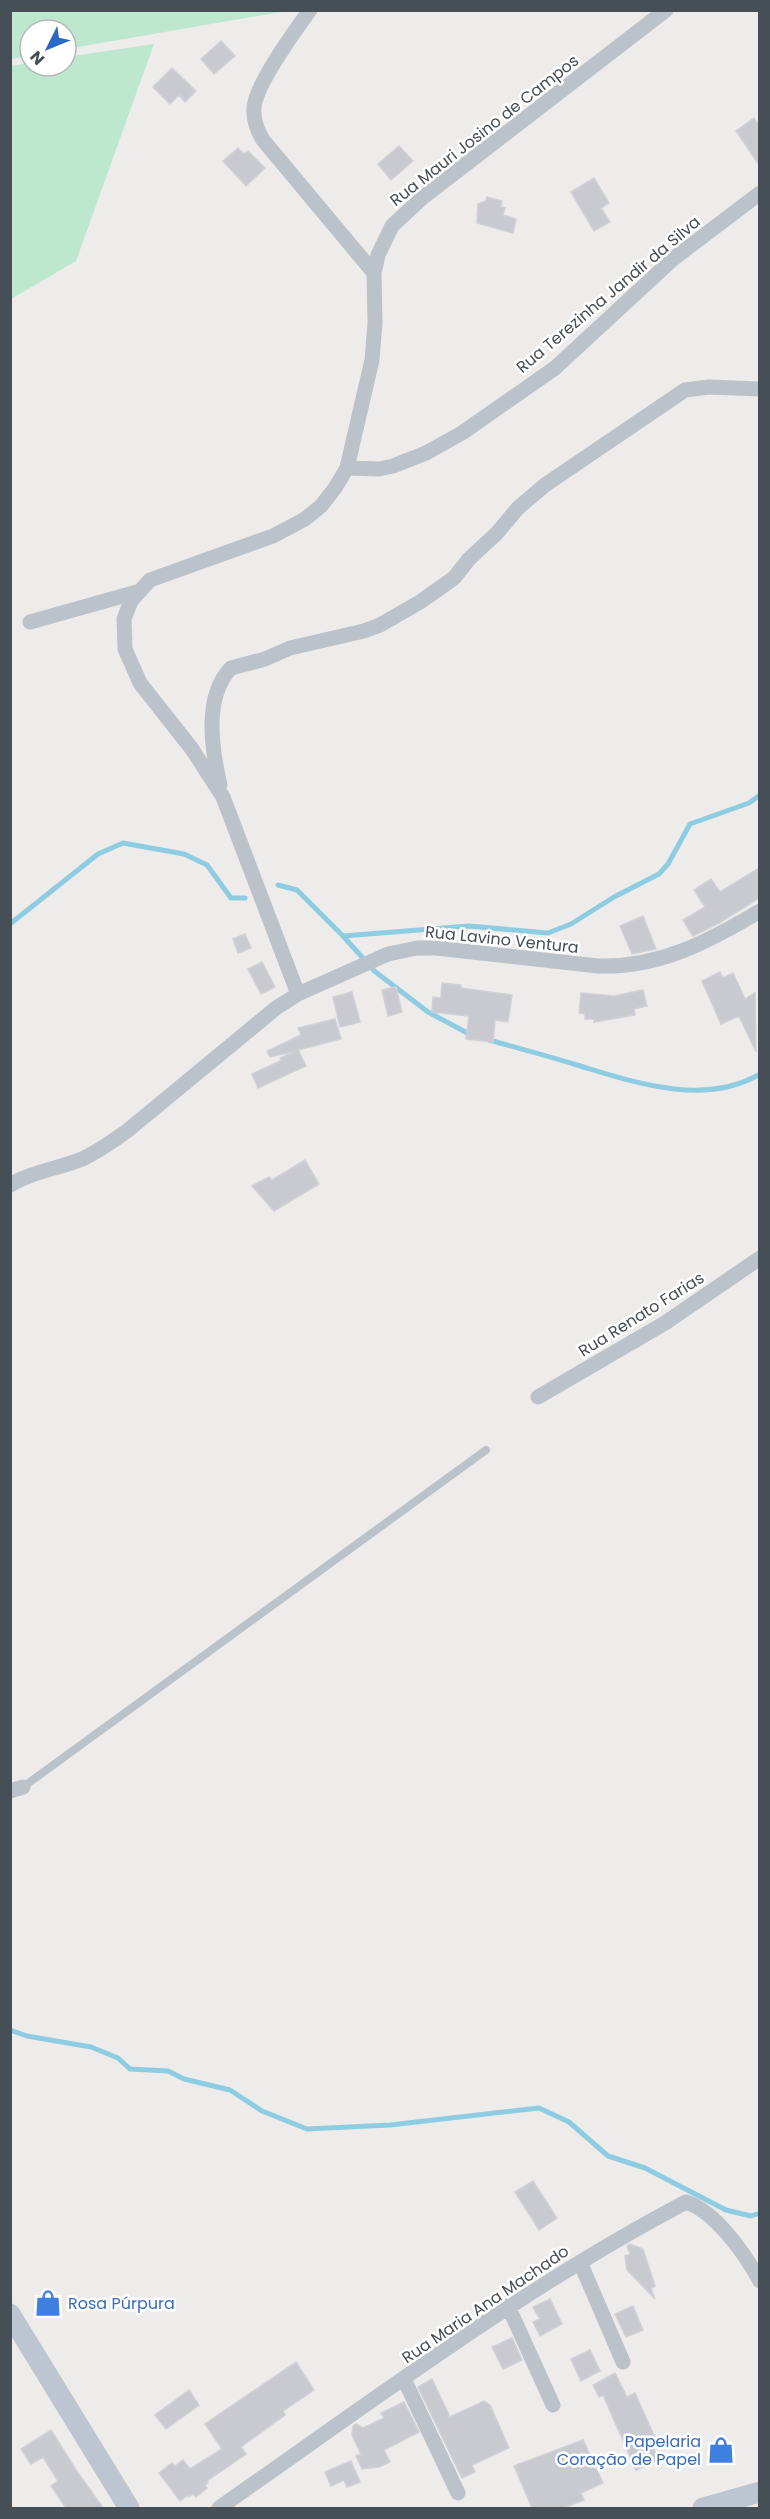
<svg xmlns="http://www.w3.org/2000/svg" width="770" height="2519" font-family="Poppins,sans-serif">
	<style>
		.green { fill: #bde8cf }
		.lines { fill: none; stroke-linecap: round; stroke-linejoin: round }
		.stream { stroke: #8ecce1; stroke-width: 5 }
		.building { fill: #c9cad0; stroke: #d0d1d6; stroke-width: 1.5 }
		.lane { stroke: #bbc2c9; stroke-width: 8 }
		.street { stroke: #bbc2c9; stroke-width: 15 }
		.secondary { stroke: #bdc6d0; stroke-width: 21 }
		.labels { text-anchor: middle; stroke-width: 5; stroke-linejoin: round; paint-order: stroke }
		.street-label { font-size: 16px; fill: #464e56; stroke: #fff }
		.shop-label { font-size: 16px; fill: #366cbe; stroke: #fff; text-anchor: start }
	</style>
	<rect width="100%" height="100%" fill="#eeebeb"/>
	<path class="green" d="M11,10H287V11L66,49V30H30V56L11,59Z
		M154,44L76,261L11,299V66L30,63V66H66V57Z"/>
	<g class="lines">
		<path class="stream" d="M278,885L297,890L343,936L469,926L548,933L571,924L614,897L659,874L668,864L690,824L749,803L760,795
			M10,924L98,854L123,843L184,854L207,865L231,898H245
			M343,936L362,957
			M373,970L428,1012L471,1035
			M489,1040C518,1048 548,1056 577,1065C633,1082 704,1107 760,1074
			M10,2030L27,2036L91,2047L118,2058L130,2069L168,2071L184,2079L230,2090L262,2111L307,2129L390,2125L539,2108L569,2122L608,2156L645,2168L726,2210L751,2216L760,2213"/>
	</g>
	<path class="building" d="M221,41L235,56L214,74L201,59Z
		M172,68L196,91L185,102L179,95L170,104L153,87Z
		M754,118L759,126V165L736,131Z
		M399,146L413,161L391,180L378,164Z
		M238,148L244,154L248,151L265,168L246,186L223,161Z
		M594,178L609,203L601,208L610,222L594,231L571,192Z
		M487,197L502,201L501,207L505,208L503,215L516,219L513,233L477,223L478,204L486,201Z
		M759,868V898L719,923L693,936L683,920L705,907L694,890L711,879L720,892Z
		M643,916L656,949L632,954L620,926Z
		M245,934L251,948L238,953L233,939Z
		M262,962L275,987L261,994L248,969Z
		M720,972L723,978L733,973L745,999L755,993L756,1052L739,1016L721,1024L702,981Z
		M442,983L461,985V988L512,995L508,1022L495,1020L493,1042L466,1039L469,1016L432,1012L433,997L441,998Z
		M396,987L402,1012L388,1016L382,990Z
		M643,990L647,1006L634,1009L635,1015L594,1022V1019H585V1014L579,1013L581,993L614,996Z
		M352,992L360,1022L340,1027L333,997Z
		M335,1019L341,1039L298,1050L306,1066L258,1088L252,1074L282,1060L280,1058L296,1051L270,1057L267,1051L301,1035L298,1028Z
		M305,1160L319,1184L274,1211L252,1186L269,1177L272,1180Z
		M533,2181L557,2218L539,2230L515,2192Z
		M630,2244L643,2249L655,2286L651,2288L655,2299L627,2270L625,2256L630,2254L627,2246Z
		M550,2299L562,2324L540,2336L533,2322L540,2319L533,2307Z
		M633,2306L643,2330L626,2337L615,2314Z
		M512,2338L522,2360L503,2369L492,2347Z
		M590,2350L600,2371L581,2381L571,2359Z
		M296,2362L314,2390L283,2411L285,2415L241,2447L246,2454L207,2481L208,2483L205,2485L207,2488L196,2497L193,2494L189,2497L188,2495L180,2501L159,2473L172,2463L175,2466L183,2460L190,2469L222,2449L205,2424Z
		M615,2373L627,2397L635,2393L656,2440L651,2443L659,2460L636,2470L603,2395L599,2397L593,2385Z
		M432,2379L450,2417L484,2401L490,2405L509,2448L472,2465L475,2472L462,2478L418,2387Z
		M189,2390L199,2405L166,2429L155,2415Z
		M404,2402L419,2432L384,2450L390,2462L379,2467L362,2469L356,2456L361,2454L352,2435L353,2426L356,2424L363,2428L384,2418L381,2413Z
		M51,2430L76,2470L103,2508H66L51,2486L58,2481L43,2457L31,2464L21,2449Z
		M583,2440L603,2483L581,2493L584,2500L563,2508H532L514,2466Z
		M351,2461L360,2482L347,2487L344,2480L331,2486L325,2472Z"/>
	<g class="lines">
		<path class="lane" d="M23,1787L486,1450"/>
		<path class="street" d="M310,10C295,31 255,85 254,108C253,120 257,130 263,140L374,273
			M347,468L379,469L393,466L426,453L462,433L555,368L673,259L760,193
			M30,622L137,592
			M220,785C212,750 203,697 231,668L265,659L290,648L364,631L380,625L420,602L454,578L469,559L497,533L518,508L545,485L685,390L709,387L760,389
			M298,994L223,797L192,749L140,683L125,649L124,619L131,601L150,580L273,536L305,519L321,506L335,488L347,468L372,360L375,323L374,273L378,255L392,226L422,198L666,10
			M10,1185C33,1171 58,1169 82,1159C98,1152 113,1141 127,1131L276,1008L298,994L388,954L417,948H436L598,966C659,968 708,942 760,911
			M538,1397L665,1323L760,1258
			M10,1791L23,1787
			M580,2262L623,2362
			M508,2306L553,2405
			M404,2379L458,2493
			M219,2508C371,2402 521,2289 686,2202C715,2211 745,2254 760,2281"/>
		<path class="secondary" d="M10,2314L129,2508
			M703,2508L760,2492"/>
	</g>
	<defs>
		<symbol id="shop-bare" viewBox="-9 -9 18 18"><path d="M-5-2.5h2.3a2.7 3.5 0 0 1 5.4 0H5L5.5 6h-11ZM-1.5-2.5h3a1.5 2.3 0 0 0-3 0Z" fill="#3f7fe0" stroke="#fff" stroke-width="2.5" paint-order="stroke"/></symbol>
	</defs>
	<g fill-rule="evenodd">
		<use href="#shop-bare" x="29" y="2284" width="38" height="38"/>
		<use href="#shop-bare" x="702" y="2431" width="38" height="38"/>
	</g>
	<g class="labels">
		<g class="street-label">
			<text transform="translate(484 130) rotate(-38)" y="6">Rua Mauri Josino de Campos</text>
			<text transform="translate(608 294) rotate(-40)" y="6">Rua Terezinha Jandir da Silva</text>
			<text transform="translate(502 939) rotate(6)" y="6">Rua Lavino Ventura</text>
			<text transform="translate(641 1314) rotate(-32)" y="6">Rua Renato Farias</text>
			<text transform="translate(485 2304) rotate(-34)" y="6">Rua Maria Ana Machado</text>
		</g>
		<g class="shop-label">
			<text x="68" y="2309">Rosa Púrpura</text>
			<text x="701" y="2447" text-anchor="end">Papelaria<tspan x="701" dy="18">Coração de Papel</tspan></text>
		</g>
	</g>
	<rect width="770" height="2519" fill="none" stroke="#464e56" stroke-width="24"/>
	<g transform="translate(48 48) rotate(227)"><circle r="28" fill="#ffffff" stroke="#b5b8bb" stroke-width="1.5"/>
	<path d="M0-4.5L10 22L0 15L-10 22Z" fill="#2b69c8"/>
	<text y="-9" font-size="16" font-weight="bold" text-anchor="middle" fill="#464e56">N</text>
	</g>
</svg>
